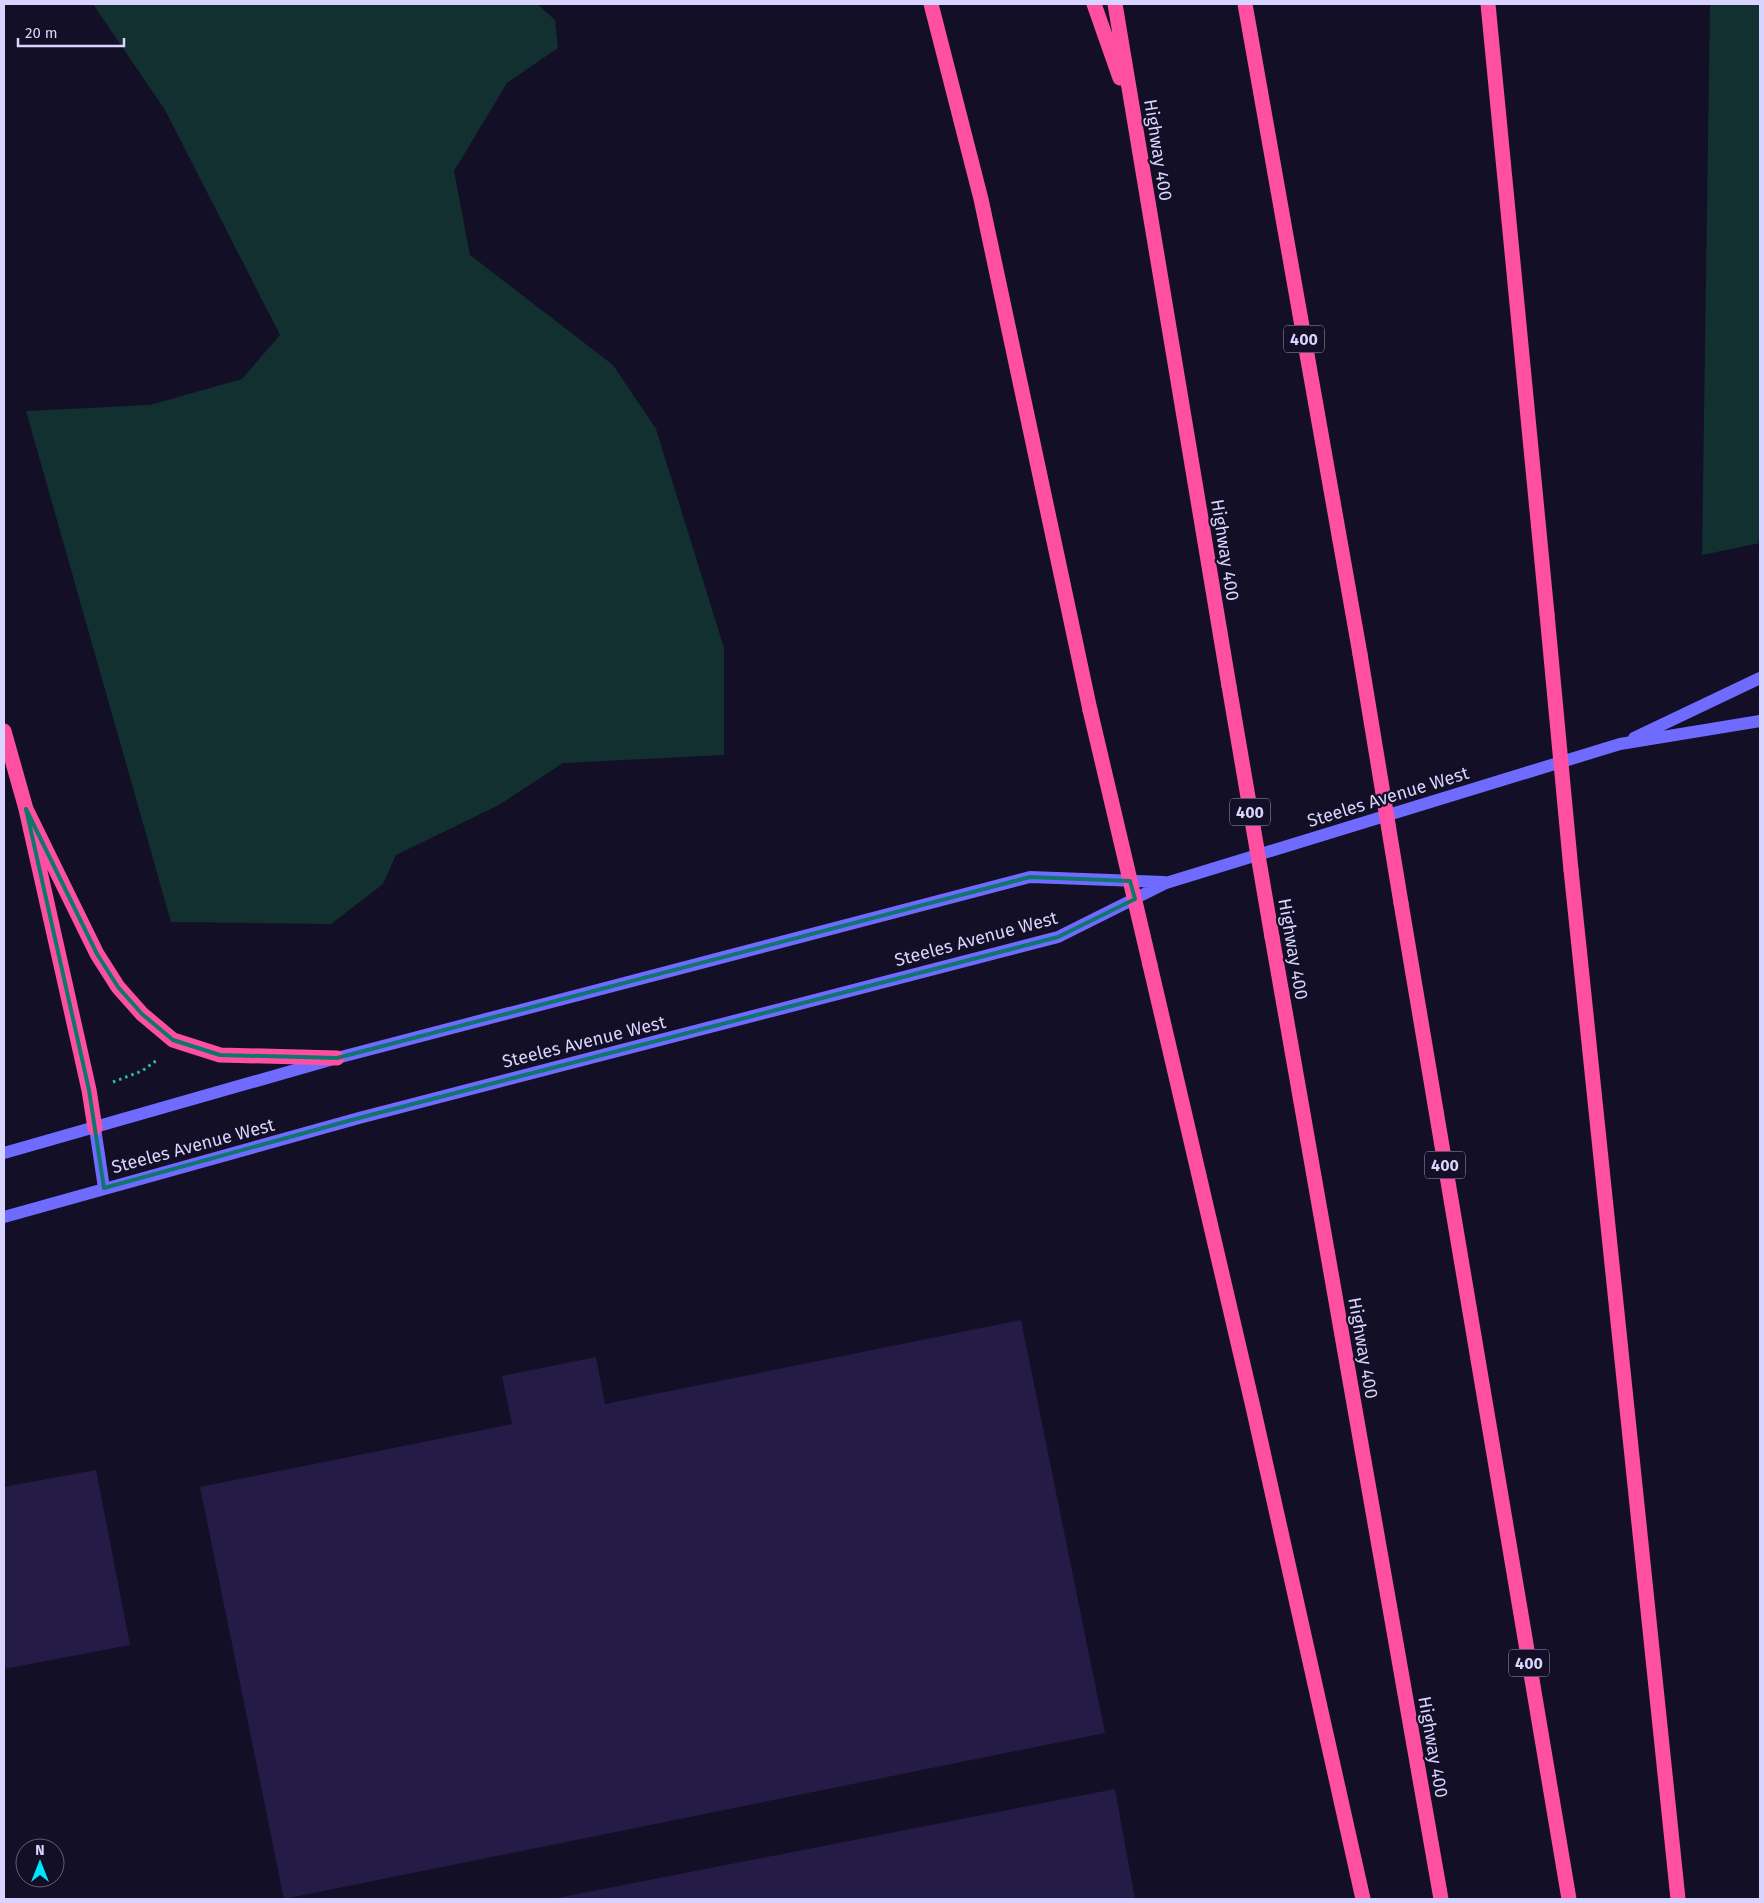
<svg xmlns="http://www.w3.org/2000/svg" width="1764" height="1903" font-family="'Fira Sans',sans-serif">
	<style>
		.green { fill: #12302f }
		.building { fill: #241b47 }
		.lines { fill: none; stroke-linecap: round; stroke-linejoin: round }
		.path { stroke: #2fb8b0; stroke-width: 3; stroke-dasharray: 2.5 4; stroke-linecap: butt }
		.secondary { stroke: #6f6bff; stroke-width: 12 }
		.highway { stroke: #ff4fa3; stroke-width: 15 }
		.highway-bridge { stroke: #ff4fa3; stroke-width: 15 }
		.marked { fill: none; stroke: #0f766e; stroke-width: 4; stroke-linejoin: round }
		.labels { text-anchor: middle; stroke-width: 4.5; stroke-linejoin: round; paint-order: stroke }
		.shield { fill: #130f26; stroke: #9e99be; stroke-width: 1 }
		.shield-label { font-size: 16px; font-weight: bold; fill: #d9d4ff }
		.street-label { font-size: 18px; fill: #d9d4ff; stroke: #130f26 }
	</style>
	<rect width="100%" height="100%" fill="#130f26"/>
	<path class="green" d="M93,4H537L555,20L558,48L507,83L454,171L470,255L613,365L656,429L724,648V755L563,763L499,805L396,855L383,884L331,924L171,922L26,411L150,405L242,379L280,335L165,110Z
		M1710,4H1760V543L1702,555Z"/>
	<path class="building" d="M1021,1320L1105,1733L284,1899L200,1487L512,1424L502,1376L596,1357L605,1404Z
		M96,1470L130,1645L4,1669V1487Z
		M1115,1789L1135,1899H557V1898Z"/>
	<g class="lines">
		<path class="path" d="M113,1082L142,1071L157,1060"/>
		<path class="secondary" d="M1634,738L1760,678
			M95,1128L104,1188
			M4,1153L337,1058L1030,877L1164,882
			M4,1217L359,1118L1058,937L1166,883L1620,744L1760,721"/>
		<path class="highway" d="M931,4L981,199L1090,710
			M1094,4L1120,78
			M1115,4L1229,686
			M1245,4L1360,654
			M1488,4L1547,614
			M4,731L26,809L89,1090L95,1128
			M26,809L97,954L118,987L142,1014L173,1040L220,1055L337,1058
			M1571,870L1678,1899
			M1401,903L1569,1899
			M1272,937L1441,1899
			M1150,965L1253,1407L1363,1899"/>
		<path class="highway-bridge" d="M1547,614L1571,870
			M1360,654L1401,903
			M1229,686L1272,937
			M1090,710L1150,965"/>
	</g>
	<path class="marked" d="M26,809L97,954L118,987L142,1014L173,1040L220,1055L337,1058L1030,877L1130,881L1135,899L1058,937L359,1118L104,1188L89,1090Z"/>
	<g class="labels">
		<g class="shield">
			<rect x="1284" y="325.5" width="40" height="27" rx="4"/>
			<rect x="1230" y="798.5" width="40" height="27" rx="4"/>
			<rect x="1425" y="1151.5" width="40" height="27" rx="4"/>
			<rect x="1509" y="1649.5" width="40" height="27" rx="4"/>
		</g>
		<g class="shield-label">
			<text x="1304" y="345">400</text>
			<text x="1250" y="818">400</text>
			<text x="1445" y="1171">400</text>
			<text x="1529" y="1669">400</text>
		</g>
		<g class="street-label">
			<text transform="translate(1158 150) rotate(81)" y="6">Highway 400</text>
			<text transform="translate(1225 550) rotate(81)" y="6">Highway 400</text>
			<text transform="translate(1388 797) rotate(-17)" y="6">Steeles Avenue West</text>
			<text transform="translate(976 939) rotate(-15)" y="6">Steeles Avenue West</text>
			<text transform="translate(1293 949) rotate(80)" y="6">Highway 400</text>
			<text transform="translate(584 1042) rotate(-14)" y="6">Steeles Avenue West</text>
			<text transform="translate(193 1146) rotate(-15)" y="6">Steeles Avenue West</text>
			<text transform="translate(1363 1348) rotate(80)" y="6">Highway 400</text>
			<text transform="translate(1433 1747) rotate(80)" y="6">Highway 400</text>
		</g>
	</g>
	<rect width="1764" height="1903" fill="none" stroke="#d9d4ff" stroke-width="10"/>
	<g transform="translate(40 1863)"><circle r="24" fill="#130f26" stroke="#625e7d"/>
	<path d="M0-4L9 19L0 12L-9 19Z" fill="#00e5ff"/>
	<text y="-8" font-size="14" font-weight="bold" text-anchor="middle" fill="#d9d4ff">N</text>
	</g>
	<path d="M18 38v8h106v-8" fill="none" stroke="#d9d4ff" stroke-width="2.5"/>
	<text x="25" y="38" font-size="15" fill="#d9d4ff" stroke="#130f26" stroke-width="4" paint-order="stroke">20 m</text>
</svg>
